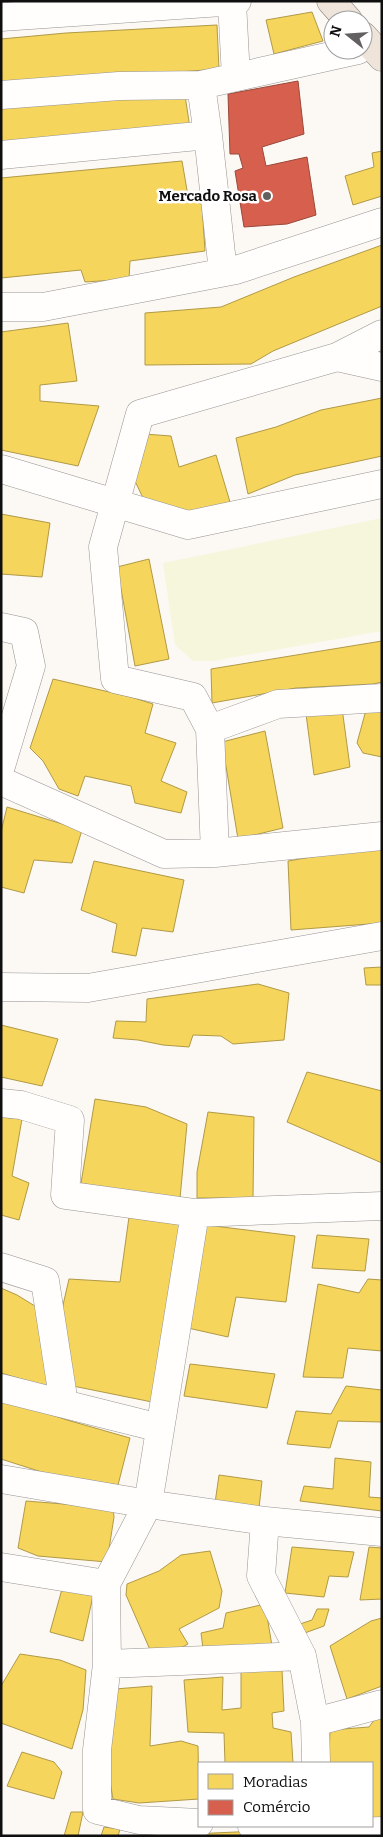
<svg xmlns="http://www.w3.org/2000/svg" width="383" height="1837" font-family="Bitter,serif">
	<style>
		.pitch { fill: #f5f6dc }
		.homes { fill: #f6d55c; stroke: #b19a45 }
		.shops { fill: #d6604d; stroke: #9a483a }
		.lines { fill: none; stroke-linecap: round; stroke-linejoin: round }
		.minor-casing { stroke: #969492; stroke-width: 29 }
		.major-casing { stroke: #83817f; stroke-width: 29 }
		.minor { stroke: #fffefd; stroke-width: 28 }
		.major { stroke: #eee4d9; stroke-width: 28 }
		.poi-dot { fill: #62615f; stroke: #fff; stroke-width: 2 }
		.labels { text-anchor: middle; stroke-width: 5; stroke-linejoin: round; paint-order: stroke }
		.poi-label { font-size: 15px; font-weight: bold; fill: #0f0f0f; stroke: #fff; text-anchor: end }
	</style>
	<rect width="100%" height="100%" fill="#fcf8f4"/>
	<path class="pitch" d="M382,518V631L213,661H193L175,645L163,563Z"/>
	<path class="homes" d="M312,12L323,41L274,54L266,20Z
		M217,25L219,69L1,85V39L66,33Z
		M184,89L190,128L1,143V102Z
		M382,151V196L353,205L345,176L374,167L372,153Z
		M182,161L188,196L202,205L205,251L130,261L129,279L85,282L81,270L1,278V178Z
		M382,245V306L273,351L251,364L145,365V313L221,307L294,277Z
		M68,323L77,381L40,385V401L99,406L78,466L1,450V332Z
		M382,398V456L295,475L248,494L236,438L276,427L321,410Z
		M144,434L171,436L179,467L216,455L230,502L188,513L144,500L134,479Z
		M1,514L50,523L42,577L1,574Z
		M149,559L169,659L135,666L117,567Z
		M382,641V682L373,684L296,688L212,703L211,669Z
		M53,679L131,697L153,704L145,733L176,743L161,781L187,792L181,813L135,803L131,786L85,776L78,796L59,789L43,761L30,748Z
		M342,708L350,767L314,775L306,714Z
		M366,710H382V757L363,753L357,743Z
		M265,731L283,828L238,839L222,742Z
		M7,807L82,830L72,863L34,860L24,893L1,887V832Z
		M382,845V923L291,930L288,861Z
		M94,861L184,880L173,932L142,928L136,956L112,952L117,924L81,910Z
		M382,967V985H366L364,968Z
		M258,984L289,993L284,1040L233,1044L221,1036L193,1035L189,1047L163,1045L138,1040L113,1038L116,1021L146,1022L147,999Z
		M1,1025L58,1039L42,1086L1,1077Z
		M307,1072L382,1091V1163L287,1122Z
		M95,1099L146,1107L187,1124L180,1198L131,1195L81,1183Z
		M208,1112L254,1117L253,1198H197V1172Z
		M1,1117L22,1119L12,1176L29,1183L19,1220L1,1215Z
		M129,1217L180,1223L152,1402L68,1385L60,1318L69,1279L120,1282Z
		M206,1225L295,1236L286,1302L236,1297L228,1337L188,1328Z
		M317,1235L369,1239L365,1271L312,1268Z
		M368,1279L382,1280V1351L348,1348L343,1378L303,1377L318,1284L359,1293Z
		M1,1288L17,1295L43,1311L51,1388L1,1373Z
		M190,1364L275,1374L267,1408L184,1396Z
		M346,1386L382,1390V1422L338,1421L330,1448L287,1444L296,1411L331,1414Z
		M1,1398L67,1420L130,1438L118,1485L48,1474L1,1459Z
		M335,1458L371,1462L369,1497L382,1498V1511L300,1501L304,1486L333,1489Z
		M219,1475L262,1481L259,1508L215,1503Z
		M26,1501L113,1508L114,1517L107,1562L38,1556L18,1548Z
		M292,1547L354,1552L348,1577L329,1576L324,1597L285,1593Z
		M369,1547L382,1548V1599L360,1600Z
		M210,1551L222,1591L219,1608L179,1629L188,1644L168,1655L151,1652L126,1595L127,1584L159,1571L181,1555Z
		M62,1589L93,1596L83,1641L50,1632Z
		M265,1604L272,1646L204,1656L201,1633L223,1628L226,1613Z
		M317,1609H329L324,1626L302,1634L297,1625L312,1620Z
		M382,1618V1686L347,1699L330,1646L371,1621Z
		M20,1654L60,1660L86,1670L83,1710L72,1749L1,1723V1686Z
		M282,1670L284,1711L272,1713L273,1728L291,1732L293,1763H225L224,1733L188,1732L184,1680L223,1677L222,1710L241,1708V1671Z
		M152,1686L150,1746L181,1741L198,1746L199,1799L139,1803L113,1799L107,1764L115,1689Z
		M382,1714V1820L372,1821V1763H329L330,1730L369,1727L378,1715Z
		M22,1752L54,1762L62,1772L54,1799L7,1786Z
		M71,1812H83L78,1836H64Z
		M104,1827L120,1829L118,1836H101Z
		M258,1831L259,1836H192V1834Z"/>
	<path class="shops" d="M298,81L304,134L262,147L266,166L307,157L316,215L287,224L244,227L235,171L243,168L239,154H230L228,94Z"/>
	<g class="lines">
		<defs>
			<path id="minor" d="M232,2L236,77
				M1,17L237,1
				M1,95L119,86L201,85
				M208,135L201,85L358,50
				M1,155L208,135L223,272
				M1,307H43L236,270L382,222
				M382,334L337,357L382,367
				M1,469L188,525L382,484
				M1,627L24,632L31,666L1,766
				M210,729L278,704L382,698
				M1,781L164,854L215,853L210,729L193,697L115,679L103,547L140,414L337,357
				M215,853L382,836
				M1,987L88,988L382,936
				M1,1103L21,1105L70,1120L65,1195L195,1213L382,1206
				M195,1213L148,1504L106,1584L107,1664L97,1750V1810L139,1820L199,1823
				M1,1267L45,1281L64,1404L160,1428
				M1,1388L64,1404
				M1,1479L148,1504L265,1521L382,1532
				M265,1521L261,1576L302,1656L315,1722L316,1763
				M1,1567L106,1584
				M107,1664L302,1656
				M315,1722L382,1704
				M252,1826L273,1827L299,1834L382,1831"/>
			<path id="major" d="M331,1L348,20
				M363,36L382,57"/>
		</defs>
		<use href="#minor" class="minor-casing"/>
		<use href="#major" class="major-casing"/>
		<use href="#minor" class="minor"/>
		<use href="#major" class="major"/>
	</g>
	<circle class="poi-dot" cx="267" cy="196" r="5"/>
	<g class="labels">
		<g class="poi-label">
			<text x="257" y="201">Mercado Rosa</text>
		</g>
	</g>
	<rect width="383" height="1837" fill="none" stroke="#0f0f0f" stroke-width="5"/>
	<rect x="198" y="1762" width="175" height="65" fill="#ffffff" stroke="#9f9f9f"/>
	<rect x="208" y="1774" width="25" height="15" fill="#f6d55c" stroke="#9f9f9f"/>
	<text x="243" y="1787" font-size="15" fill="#0f0f0f">Moradias</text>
	<rect x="208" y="1800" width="25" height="15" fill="#d6604d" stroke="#9f9f9f"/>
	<text x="243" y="1812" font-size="15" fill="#0f0f0f">Comércio</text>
	<g transform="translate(348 35) rotate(287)"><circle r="24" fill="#ffffff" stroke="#9f9f9f"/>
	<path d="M0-4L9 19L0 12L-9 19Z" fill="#62615f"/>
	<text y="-8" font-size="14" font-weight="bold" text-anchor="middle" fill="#0f0f0f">N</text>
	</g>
</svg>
